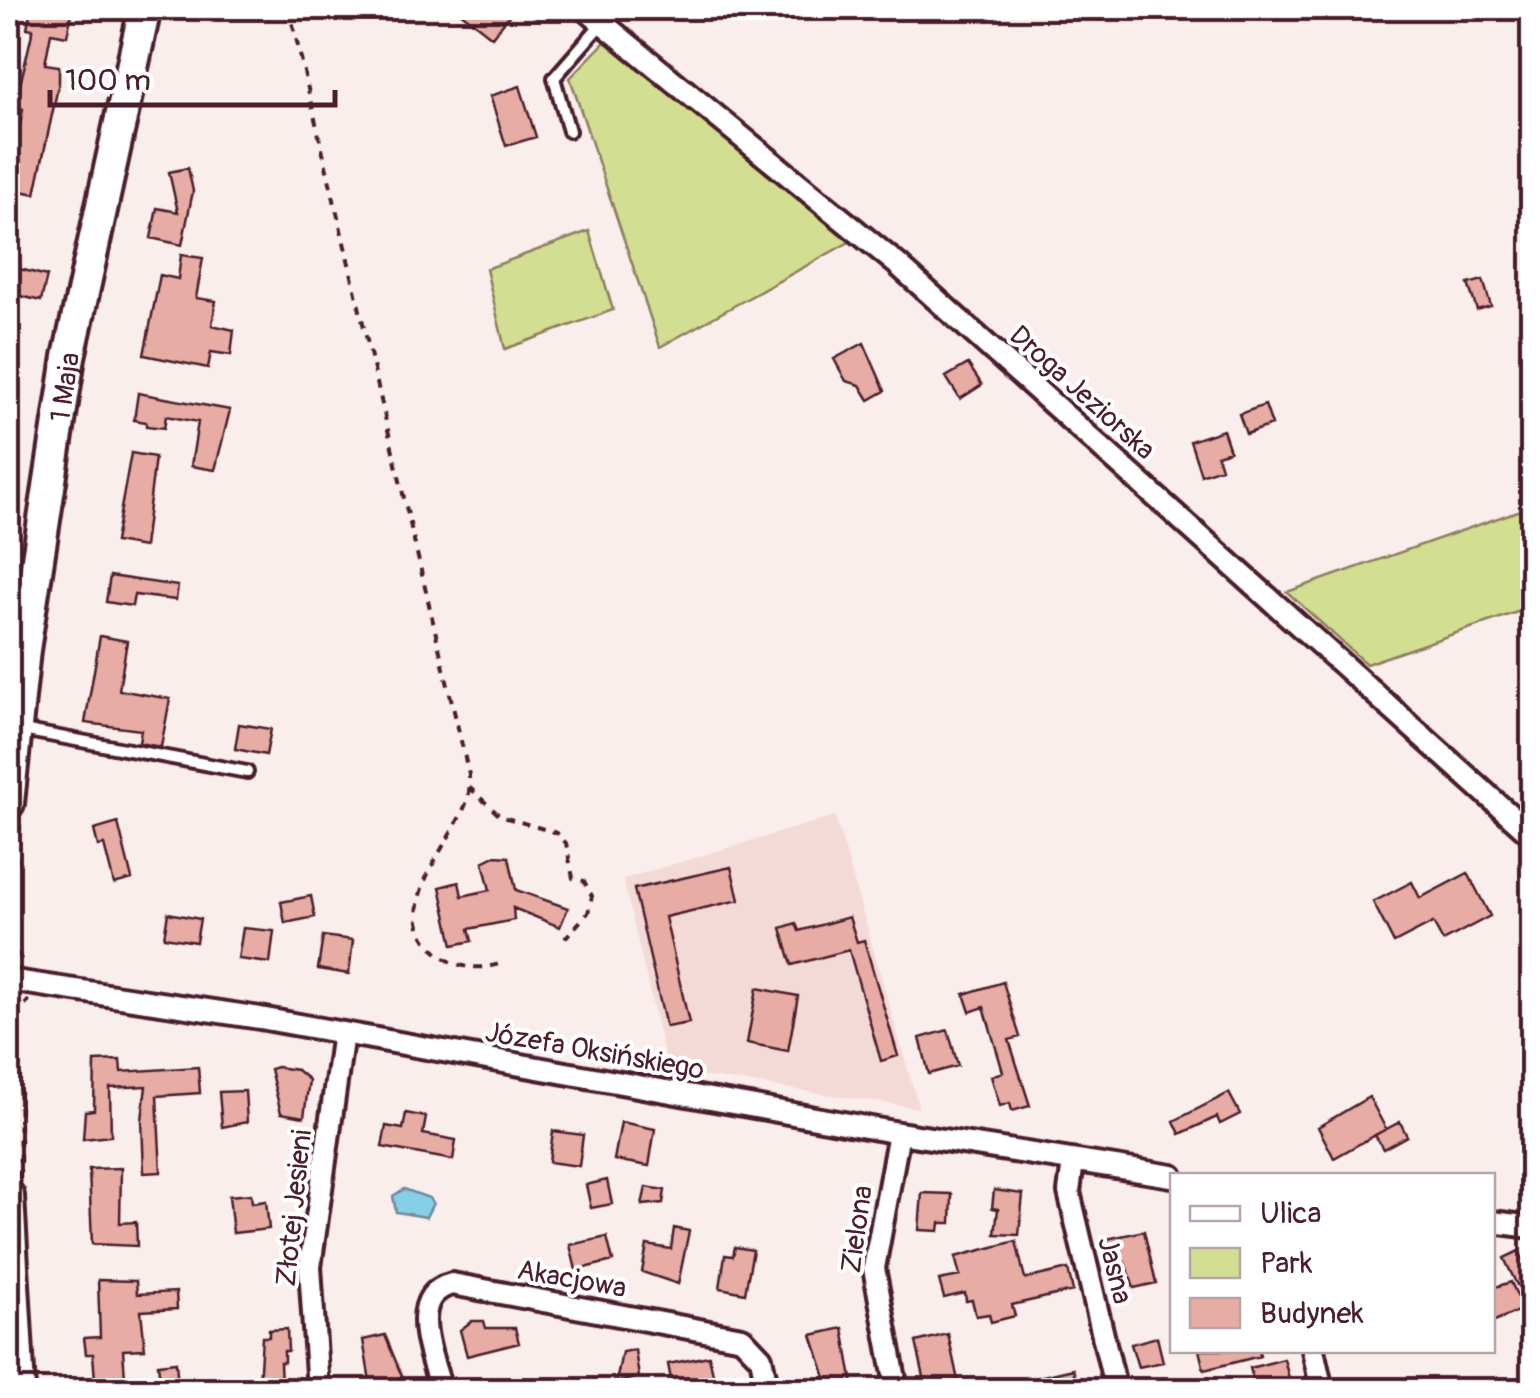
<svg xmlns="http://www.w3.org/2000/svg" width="1540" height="1398" font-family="Pangolin,sans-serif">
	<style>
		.built { fill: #f4dad7 }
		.green { fill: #d2de91; stroke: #8e7e5e; stroke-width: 2.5 }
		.water { fill: #87cee9; stroke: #6f889d; stroke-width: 2.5 }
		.building { fill: #e7aca4; stroke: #4a1f2b; stroke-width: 2.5 }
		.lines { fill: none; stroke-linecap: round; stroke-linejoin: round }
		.lane-casing { stroke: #4a1f2b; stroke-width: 18 }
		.street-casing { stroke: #4a1f2b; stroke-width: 28 }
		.secondary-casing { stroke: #4a1f2b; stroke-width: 38 }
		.path { stroke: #4a1f2b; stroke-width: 4; stroke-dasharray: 8 8; stroke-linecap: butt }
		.lane { stroke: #fff; stroke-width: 10 }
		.street { stroke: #fff; stroke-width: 20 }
		.secondary { stroke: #fff; stroke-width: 30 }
		.labels { text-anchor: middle; stroke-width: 8; stroke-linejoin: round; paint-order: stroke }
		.street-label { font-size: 28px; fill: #4a1f2b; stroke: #fff }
	</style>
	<rect width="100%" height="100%" fill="#faeeed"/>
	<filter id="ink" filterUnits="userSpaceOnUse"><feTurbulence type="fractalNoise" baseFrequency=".01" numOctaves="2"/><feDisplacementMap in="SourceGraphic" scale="20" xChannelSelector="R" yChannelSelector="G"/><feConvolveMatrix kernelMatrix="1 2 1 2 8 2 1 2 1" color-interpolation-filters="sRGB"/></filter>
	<g filter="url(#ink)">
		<path class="built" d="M835,816L919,1108L668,1071L623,879Z"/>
		<path class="green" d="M605,42L851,241L660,347L570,78Z
			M589,231L613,310L505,349L486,269Z
			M1532,506V607L1366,664L1287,592Z"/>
		<path class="water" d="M404,1189L429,1198L433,1203L426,1217L396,1212L393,1196Z"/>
		<path class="building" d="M31,8H73L67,36L51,33L45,64L59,66V82L35,194L8,188L23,109L15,107L33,29L27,28Z
			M455,8H515L492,37Z
			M520,86L536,137L506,146L490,96Z
			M188,168L193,191L182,245L151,238L157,208L178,212L169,172Z
			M181,255L203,258L196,298L216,301L212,325L234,330L231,355L211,352L208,368L144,355L160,275L178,279Z
			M8,266L47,276L41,301L8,293Z
			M1483,280L1491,306L1477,310L1468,284Z
			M864,343L885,391L869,400L860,385L846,381L834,359Z
			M968,364L982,385L960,399L946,377Z
			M138,393L230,410L215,470L191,466L198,422L166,416L164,428L146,426V422L134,420Z
			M1265,405L1272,425L1246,434L1239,414Z
			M1223,430L1230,451L1217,455L1221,468L1201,475L1190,441Z
			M131,453L155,457L144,547L115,542Z
			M110,576L178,586L176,600L134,595L132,606L106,602Z
			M100,636L127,641L119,690L170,699L161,747L139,743L141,730L85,723Z
			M239,724L271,729L266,755L235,749Z
			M118,823L132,879L114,884L104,845L98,846L94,830Z
			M495,856L509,857L516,890L568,908L560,927L513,908L514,920L469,929L472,941L453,945L440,887L459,882L462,896L490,890L483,862Z
			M731,867L739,900L665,917L689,1023L666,1027L634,889Z
			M1468,873L1490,916L1443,941L1433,923L1394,943L1373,902L1412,882L1420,898Z
			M311,896L315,917L285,923L281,902Z
			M168,913L200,919L196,942L164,937Z
			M849,917L857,942L864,940L898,1056L881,1061L849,950L792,965L781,928L796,923L799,931Z
			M243,928L274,931L270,963L238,959Z
			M323,936L353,940L349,974L318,969Z
			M1003,982L1020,1037L1009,1040L1030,1106L1012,1111L1010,1103L1000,1106L991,1076L1003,1072L984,1007L970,1012L964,994Z
			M757,988L798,996L788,1051L747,1043Z
			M948,1030L958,1066L929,1074L920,1038Z
			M120,1060L121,1072L198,1067L200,1093L157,1096L161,1172L144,1173L142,1120L146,1086L110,1088L111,1136L83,1139L85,1111L94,1110L95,1061Z
			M277,1067L297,1070L309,1080L304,1117L281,1113L270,1069Z
			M245,1091L247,1122L222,1127L219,1092Z
			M1229,1093L1240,1114L1220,1124L1217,1117L1180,1134L1174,1121Z
			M1369,1097L1386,1129L1334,1158L1318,1127Z
			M406,1113L426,1117L423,1134L456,1140L453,1160L382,1147L386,1126L403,1129Z
			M621,1122L655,1129L649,1166L614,1160Z
			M1400,1122L1407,1136L1383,1149L1375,1135Z
			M553,1131L583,1135L579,1166L549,1162Z
			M121,1168L120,1223L136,1222L137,1246L92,1244L89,1169Z
			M607,1180L612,1204L591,1208L586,1185Z
			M646,1187L665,1190L663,1203L642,1205Z
			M994,1190L1023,1194L1019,1235L995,1234L998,1209L992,1208Z
			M922,1193L952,1194L951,1223H940L939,1231L919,1230Z
			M251,1194L252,1203L266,1201L269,1229L233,1233L229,1196Z
			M674,1228L689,1231L678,1284L642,1272L647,1245L671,1249Z
			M1144,1231L1156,1283L1134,1288L1125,1263L1113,1266L1107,1239Z
			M607,1237L613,1261L576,1270L570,1245Z
			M1016,1241L1025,1279L1068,1269L1073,1291L1012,1305L1015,1316L991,1322L989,1314L976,1316L972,1300L966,1301L965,1293L944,1298L939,1280L960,1276L955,1257Z
			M735,1247L753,1250L745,1293L720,1288L725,1255L733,1256Z
			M1519,1251L1532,1277L1517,1285L1504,1258Z
			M98,1280L136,1281L137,1294L176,1292L177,1309L141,1311L145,1349L123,1350L125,1377L95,1380L93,1354H86L84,1338L100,1337Z
			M1511,1282L1523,1309L1492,1322V1288Z
			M472,1321H484L486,1328H515L519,1343L467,1356L460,1330Z
			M843,1328L854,1390H830L812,1335Z
			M287,1329L288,1351H284V1362H280L281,1384L259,1385L262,1337H269V1330Z
			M948,1334L960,1390H927L916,1342Z
			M385,1335L403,1379L371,1387L363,1340Z
			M1157,1337L1163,1362L1138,1367L1131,1344Z
			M635,1350L639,1377L616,1383L622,1352Z
			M1199,1350H1259L1260,1356L1204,1370Z
			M709,1356L715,1383L673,1390L668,1364Z
			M1284,1359L1292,1390H1256L1250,1368Z
			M176,1362L178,1386L161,1388L158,1364Z
			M1073,1369L1079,1390H1043L1039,1377Z"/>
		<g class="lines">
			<defs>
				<path id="lane" d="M569,131L554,78L602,23
					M17,729L247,772"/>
				<path id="street" d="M584,8L897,264L1532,835
					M8,980L260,1018L899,1133L1172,1176
					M1073,1161L1069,1192L1116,1390
					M1492,1222L1532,1227
					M1313,1350L1322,1390
					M318,1390L310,1267L343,1033
					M441,1390C433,1358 404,1296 452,1284L742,1338L761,1358L768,1390
					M897,1390L874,1268L899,1133"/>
				<g id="secondary">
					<path id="s1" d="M8,803L24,650L69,357L145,8"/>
					<path d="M8,1196L19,1390"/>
				</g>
			</defs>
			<use href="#lane" class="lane-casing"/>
			<use href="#street" class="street-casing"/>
			<use href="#secondary" class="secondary-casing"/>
			<path class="path" d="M289,8L469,775C469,782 470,791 468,798C453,845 379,913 443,957C460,969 483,970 502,963
				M469,787L500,816L557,833L566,843L573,878L584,881L592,896L588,913L565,938
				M20,825C18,858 5,936 23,963
				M8,847L18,848
				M8,1028H19
				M20,1178L19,1011L29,1000"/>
			<use href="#lane" class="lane"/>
			<use href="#street" class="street"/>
			<use href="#secondary" class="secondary"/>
		</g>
	</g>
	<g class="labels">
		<g class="street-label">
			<text dy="10" stroke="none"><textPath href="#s1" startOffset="420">1 Maja</textPath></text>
			<text transform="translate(1083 392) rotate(42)" y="10">Droga Jeziorska</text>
			<text transform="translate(595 1050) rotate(10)" y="10">Józefa Oksińskiego</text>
			<text transform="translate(293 1208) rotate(-84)" y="10">Złotej Jesieni</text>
			<text transform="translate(856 1229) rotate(-82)" y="10">Zielona</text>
			<text transform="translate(1116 1270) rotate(76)" y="10">Jasna</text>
			<text transform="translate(572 1278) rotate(10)" y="10">Akacjowa</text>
		</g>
	</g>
	<rect width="1540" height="1398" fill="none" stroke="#fff" stroke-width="40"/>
	<rect x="20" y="20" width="1500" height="1358" fill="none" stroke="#4a1f2b" stroke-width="4" filter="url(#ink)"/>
	<rect x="1170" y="1173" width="325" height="180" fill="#ffffff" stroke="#b7a5aa" stroke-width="2.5"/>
	<rect x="1190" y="1206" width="50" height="15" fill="#ffffff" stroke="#b7a5aa" stroke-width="2.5"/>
	<text x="1260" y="1223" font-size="30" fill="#4a1f2b">Ulica</text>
	<rect x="1190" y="1248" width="50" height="30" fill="#d2de91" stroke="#b7a5aa" stroke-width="2.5"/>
	<text x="1260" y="1273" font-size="30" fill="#4a1f2b">Park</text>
	<rect x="1190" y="1298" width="50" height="30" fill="#e7aca4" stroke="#b7a5aa" stroke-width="2.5"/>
	<text x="1260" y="1323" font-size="30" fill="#4a1f2b">Budynek</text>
	<path d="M50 90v15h285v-15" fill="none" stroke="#4a1f2b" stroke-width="5"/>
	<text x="65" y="90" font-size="30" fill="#4a1f2b" stroke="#ffffff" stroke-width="8" paint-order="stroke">100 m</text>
</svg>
